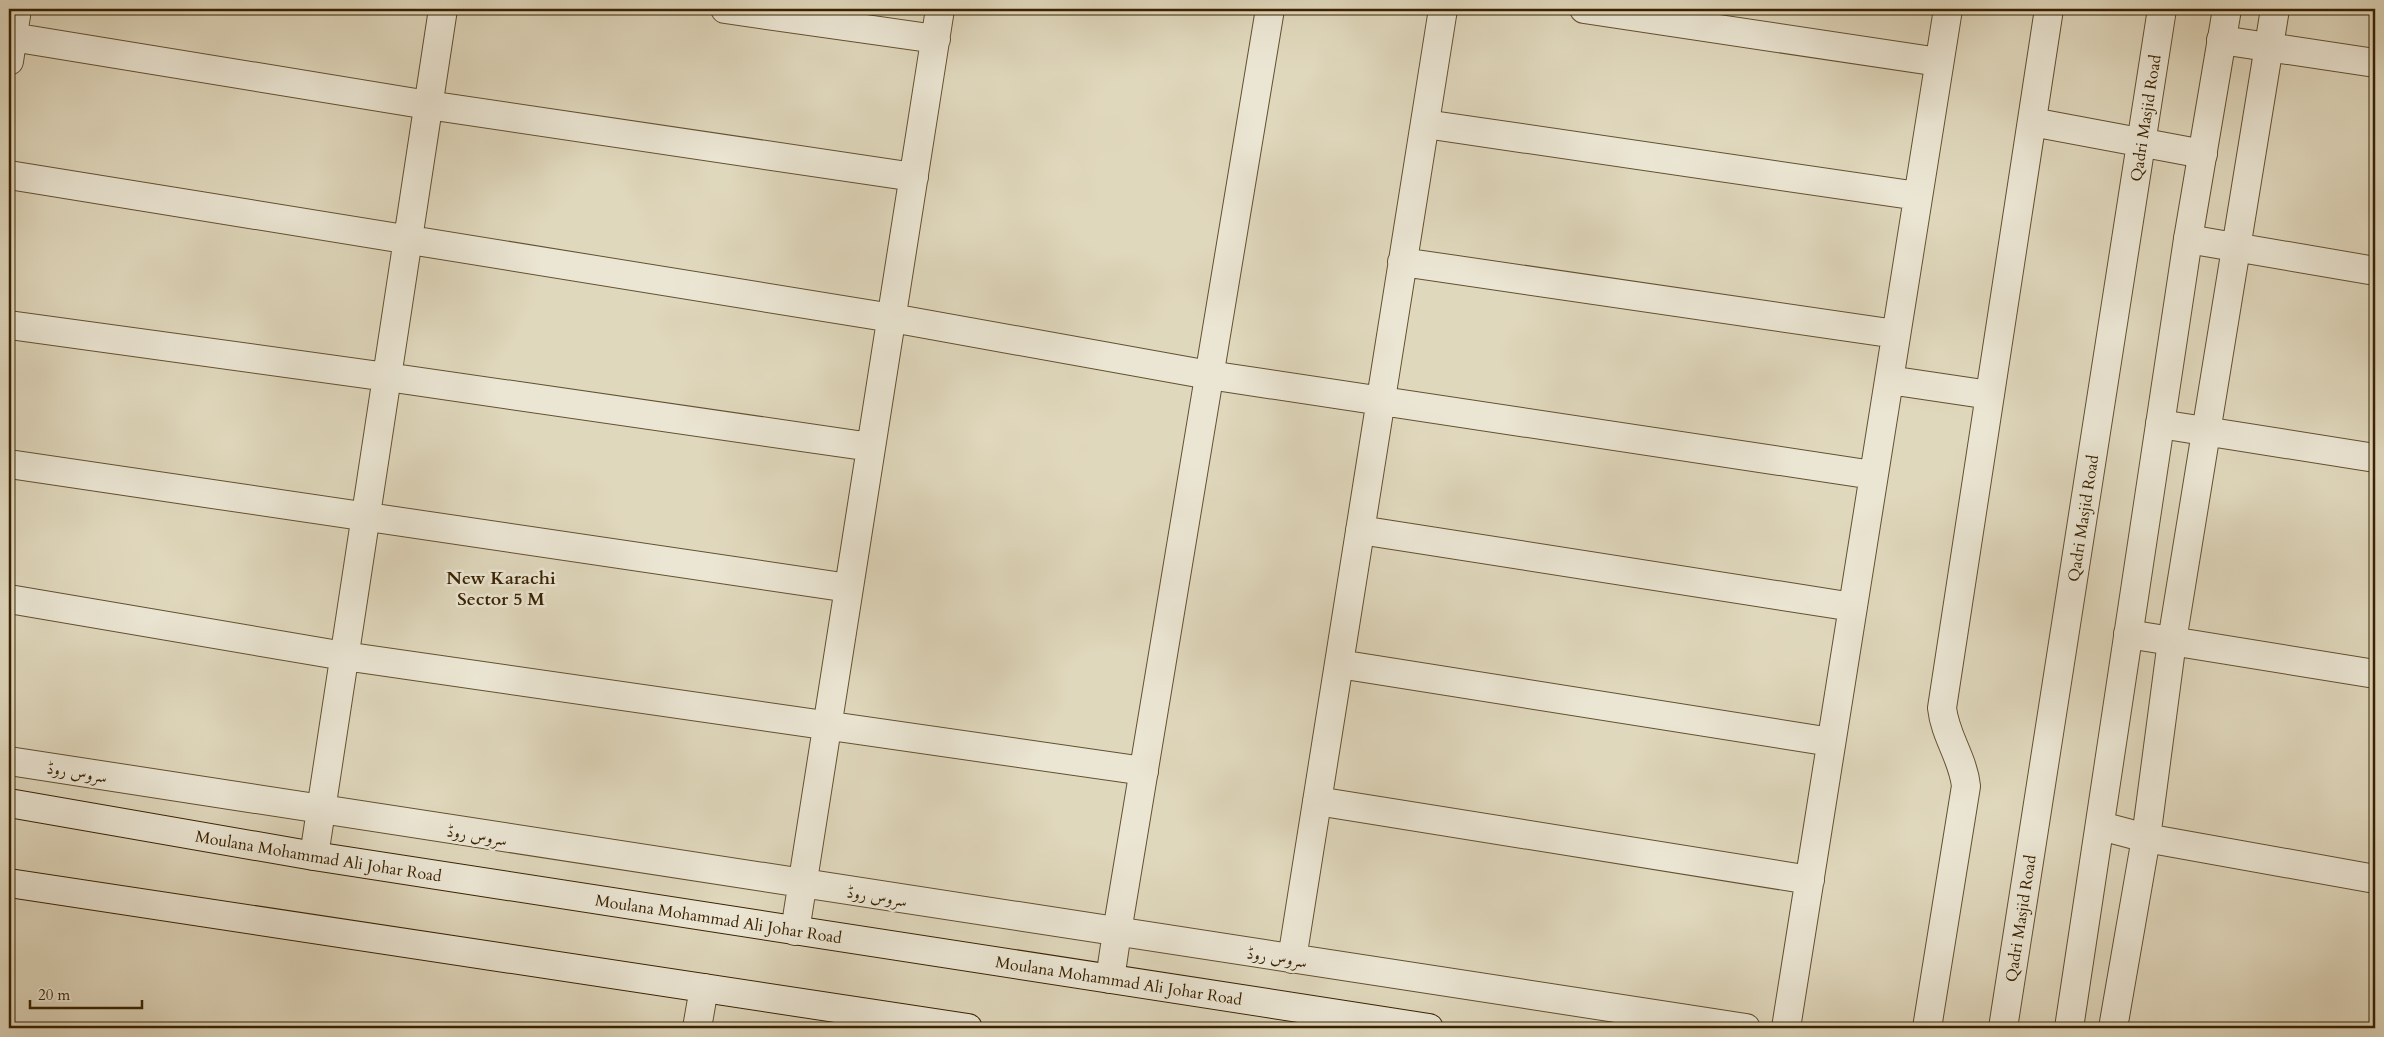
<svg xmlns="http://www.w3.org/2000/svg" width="2384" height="1037" font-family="Cardo,Amiri,serif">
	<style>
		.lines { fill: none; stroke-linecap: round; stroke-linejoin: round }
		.minor-casing { stroke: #635030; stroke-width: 30 }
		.tertiary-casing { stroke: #635030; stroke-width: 30 }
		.secondary-casing { stroke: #392201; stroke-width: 30 }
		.minor { stroke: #ebe6d4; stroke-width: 28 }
		.tertiary { stroke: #ebe6d4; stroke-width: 28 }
		.secondary { stroke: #ebe6d4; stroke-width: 28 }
		.labels { text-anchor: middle; stroke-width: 5; stroke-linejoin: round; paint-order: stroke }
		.street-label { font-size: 16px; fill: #392201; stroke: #ebe6d4 }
		.neighbourhood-label { font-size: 18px; font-weight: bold; fill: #392201; stroke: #ebe6d4 }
	</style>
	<rect width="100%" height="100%" fill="#e0d8bd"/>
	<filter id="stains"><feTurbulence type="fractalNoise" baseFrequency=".004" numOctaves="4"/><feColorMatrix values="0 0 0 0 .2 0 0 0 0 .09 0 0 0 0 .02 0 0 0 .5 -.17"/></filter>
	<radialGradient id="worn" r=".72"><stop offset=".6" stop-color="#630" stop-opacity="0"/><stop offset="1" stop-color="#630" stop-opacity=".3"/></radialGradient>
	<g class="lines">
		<defs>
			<path id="minor" d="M725,9L936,39
				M1584,9L1939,62
				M12,37L428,105L914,177
				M2221,40L2375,63
				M9,61L17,9
				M2032,122L2203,154
				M1425,124L1918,196
				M9,175L892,318L1209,375L1873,475
				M2188,239L2375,271
				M1402,262L1896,334
				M9,325L387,377L871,447
				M1889,380L1990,395
				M2160,424L2375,458
				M9,464L849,588
				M1360,530L1853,607
				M9,599L344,656L1144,771
				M2128,634L2375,674
				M1339,664L1831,742
				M9,761L1746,1028
				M1317,801L1810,880
				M2101,826L2146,838L2375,879
				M314,856L443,9
				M795,931L940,9
				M1292,959L1443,9
				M1110,979L1117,932
				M1786,1028L1948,9
				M1927,1028L1966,786C1963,758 1945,736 1942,708L2049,9
				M2113,1028L2146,838L2172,641L2275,9"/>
			<g id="tertiary">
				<path d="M1117,932L1270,9"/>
				<path d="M697,1028L704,988"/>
				<path id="s1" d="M2003,1028L2162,9"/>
				<path d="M2069,1028L2188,239L2227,9"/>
			</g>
			<g id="secondary">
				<path id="s2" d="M9,803L314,856L1429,1028"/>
				<path d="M9,883L968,1028"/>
			</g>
		</defs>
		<use href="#minor" class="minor-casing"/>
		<use href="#tertiary" class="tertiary-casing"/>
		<use href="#secondary" class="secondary-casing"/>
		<use href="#minor" class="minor"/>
		<use href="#tertiary" class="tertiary"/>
		<use href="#secondary" class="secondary"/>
	</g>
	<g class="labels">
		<g class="street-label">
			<text dy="6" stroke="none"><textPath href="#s1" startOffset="921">Qadri Masjid Road</textPath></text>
			<text dy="6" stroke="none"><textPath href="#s1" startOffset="516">Qadri Masjid Road</textPath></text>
			<text transform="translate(77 772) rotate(9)" y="6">سروس روڈ</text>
			<text transform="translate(477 835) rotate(9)" y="6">سروس روڈ</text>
			<text dy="6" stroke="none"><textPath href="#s2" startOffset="314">Moulana Mohammad Ali Johar Road</textPath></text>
			<text transform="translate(877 896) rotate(9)" y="6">سروس روڈ</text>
			<text dy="6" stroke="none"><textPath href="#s2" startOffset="719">Moulana Mohammad Ali Johar Road</textPath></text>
			<text dy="6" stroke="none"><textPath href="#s1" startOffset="111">Qadri Masjid Road</textPath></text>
			<text transform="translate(1277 957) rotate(9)" y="6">سروس روڈ</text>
			<text dy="6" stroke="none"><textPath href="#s2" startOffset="1124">Moulana Mohammad Ali Johar Road</textPath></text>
		</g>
		<g class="neighbourhood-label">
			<text x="501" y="584">New Karachi<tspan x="501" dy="21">Sector 5 M</tspan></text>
		</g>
	</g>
	<rect width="2384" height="1037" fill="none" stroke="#e0d8bd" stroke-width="30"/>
	<rect x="10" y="10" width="2364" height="1017" fill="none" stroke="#392201" stroke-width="2.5"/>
	<rect x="15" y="15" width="2354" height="1007" fill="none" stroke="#392201"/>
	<path d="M30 1000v8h112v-8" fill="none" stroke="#392201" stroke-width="2.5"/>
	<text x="38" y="1000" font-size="15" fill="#392201" stroke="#ebe6d4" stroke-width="4" paint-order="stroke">20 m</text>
	<rect width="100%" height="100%" filter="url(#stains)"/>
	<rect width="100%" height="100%" fill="url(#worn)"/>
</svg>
